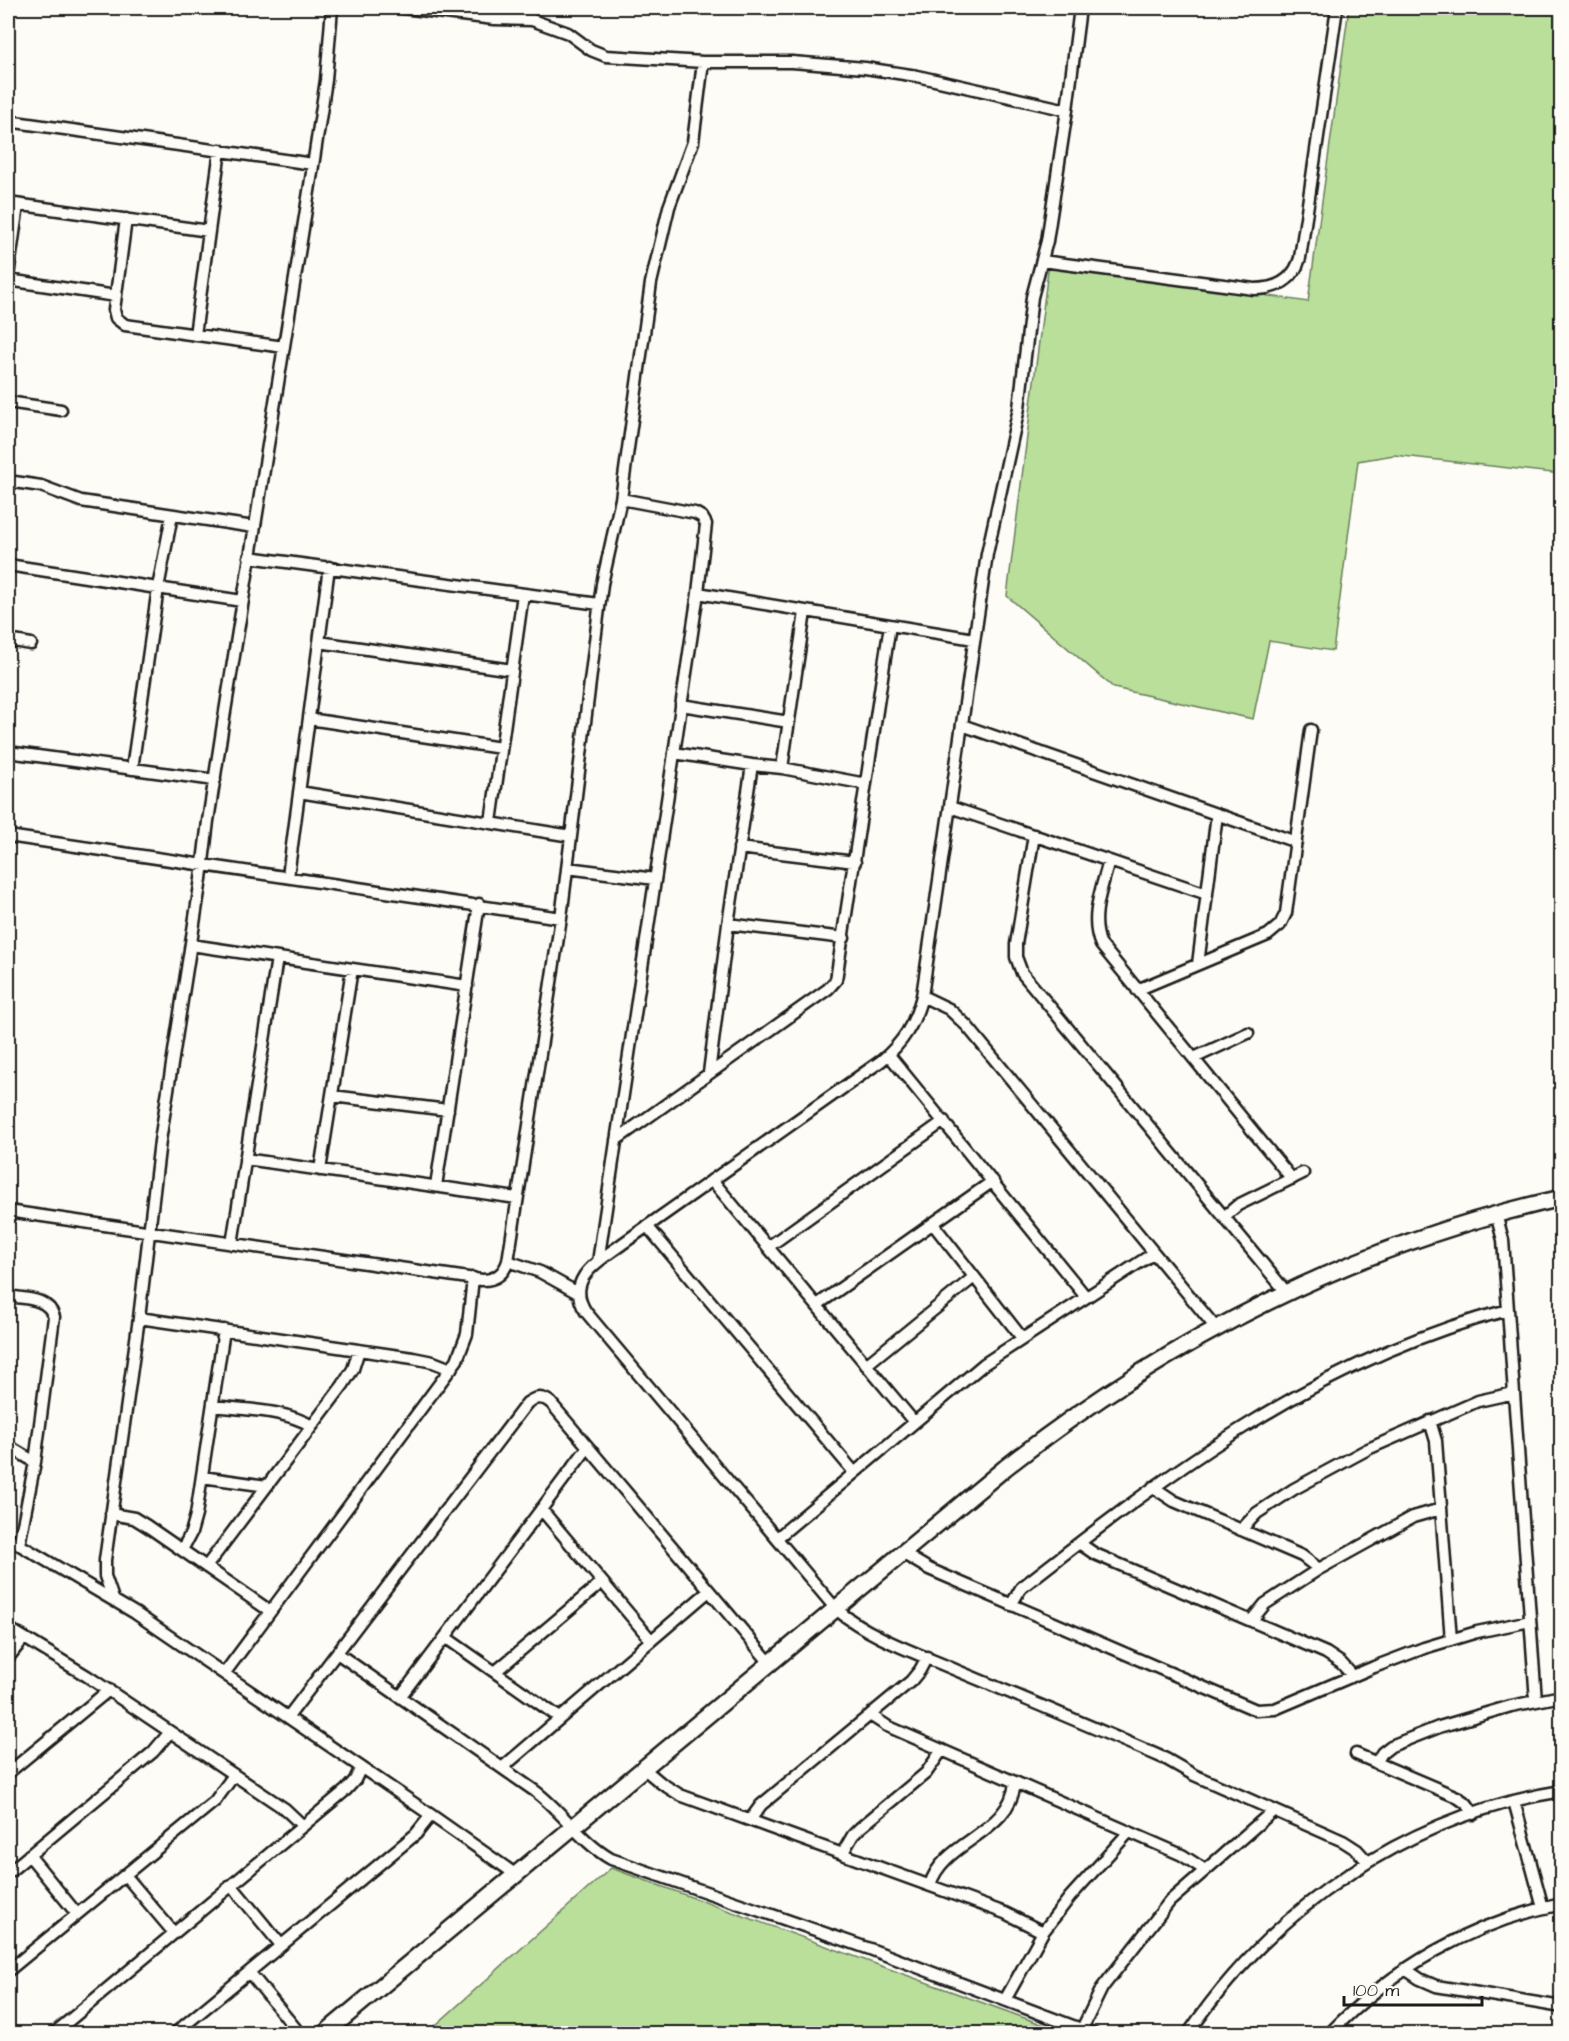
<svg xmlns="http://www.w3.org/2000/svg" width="1569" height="2041" font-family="'Architects Daughter',sans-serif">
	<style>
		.green { fill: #b9df9a; stroke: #6a7e5b; stroke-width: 1.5 }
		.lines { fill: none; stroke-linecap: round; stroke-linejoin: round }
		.street-casing { stroke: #1c1c1c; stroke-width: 15 }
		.secondary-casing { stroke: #1c1c1c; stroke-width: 20 }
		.street { stroke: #fdfcf7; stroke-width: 10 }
		.secondary { stroke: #fdfcf7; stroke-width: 15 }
	</style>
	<rect width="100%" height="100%" fill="#fdfcf7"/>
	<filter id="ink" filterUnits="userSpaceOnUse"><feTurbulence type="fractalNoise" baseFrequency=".0167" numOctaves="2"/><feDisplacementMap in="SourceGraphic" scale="12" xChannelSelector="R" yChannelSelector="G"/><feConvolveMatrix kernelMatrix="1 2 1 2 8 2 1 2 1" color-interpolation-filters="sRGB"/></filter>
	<g filter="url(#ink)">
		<path class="green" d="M1349,8H1561V474L1394,455L1358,461L1333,651L1269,641L1253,719L1114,688L1007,596L1049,262L1308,302Z
			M611,1868L1066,2033H427Z"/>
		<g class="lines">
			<defs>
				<path id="street" d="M403,8L494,19L532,20L568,33L591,50L606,56L703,62H792L865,68L917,76L1067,110
					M1080,8L1067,110L1047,241L1032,297L1019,408L987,554L922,996C915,1023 903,1043 881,1061L622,1244C599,1261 564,1279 586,1312L836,1609C870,1638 917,1653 958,1671C1028,1700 1097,1729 1166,1759L1194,1775L1343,1841L1357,1850L1368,1862
					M8,121L313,164
					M8,203L209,231
					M126,219L114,310L116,318L125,325L284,347
					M1042,261L1254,289C1277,289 1294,280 1300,258L1337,8
					M8,276L18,205
					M8,280L116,296
					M195,335L220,150
					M8,402L61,410
					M8,481L41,486L81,501L254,527
					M249,557L599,604
					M8,565L242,601
					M698,593L974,639
					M8,640L31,644
					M319,642L512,670
					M681,705L789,722
					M309,719L501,748
					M962,725L1296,842
					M8,752L215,780
					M674,753L752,765L782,768L866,784
					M782,768L805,612
					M132,769L158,588L172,515
					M299,792L571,836
					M950,807L1207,894
					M491,822L523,594
					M1034,835L1016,944V957L1022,973L1287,1293
					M8,836L561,918
					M739,848L855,862
					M1109,861C1102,888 1089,918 1101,945L1292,1179
					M567,868L655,879
					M288,876L329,567
					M728,924L844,938
					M191,945L467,986
					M1198,964L1217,814
					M1137,990L1268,935L1280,925L1286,913L1311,730
					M922,996L949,1009L967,1026L1216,1328
					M889,1055L1086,1297
					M1194,1058L1248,1033
					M709,1073L728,924L752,765
					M332,1096L448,1110
					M616,1140L828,989L836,980L890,625
					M245,1159L517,1198
					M320,1170L352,969
					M712,1180L914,1422
					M436,1186L479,904
					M8,1211L482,1280C495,1280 504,1274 508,1261L561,918L602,584L621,499L651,283L669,207L693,142L703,62
					M1496,1214L1503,1240L1536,1701
					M1225,1216L1238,1205L1303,1173
					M933,1224L1022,1338
					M647,1226L854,1472
					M232,1244L277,958
					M768,1247L944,1121
					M508,1261L540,1272L578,1293
					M598,1262L698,593L706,524L702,517L695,513L621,499
					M8,1296C25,1299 48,1297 54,1317L35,1462L19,1545
					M817,1305L993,1181
					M139,1318L413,1358L433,1362L451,1369
					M866,1365L974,1277
					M213,1406C245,1410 284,1409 312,1426
					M1430,1421L1436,1441L1451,1640
					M8,1446L35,1462
					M202,1477L267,1486
					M1153,1487L1174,1501L1302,1556L1319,1569
					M541,1509L651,1640
					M111,1514L134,1518L147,1526L270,1611
					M1241,1530L1257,1513L1294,1489L1368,1449L1478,1401L1514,1393
					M8,1538L135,1613L431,1815L515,1874
					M777,1538L984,1364L1154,1253
					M1079,1543L1095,1554L1326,1653L1341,1663L1353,1676
					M182,1550L191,1533L196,1515L224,1330
					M902,1553L929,1569L1256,1710L1275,1709L1374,1667L1424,1648L1477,1632L1530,1621
					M206,1567L343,1385L353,1369L359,1350
					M113,1599L105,1576V1560L139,1318L160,1141L201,879L208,821L223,724L311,179L326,80L332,8
					M1011,1605L1021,1588C1169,1472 1322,1357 1508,1310
					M1251,1621L1265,1604L1319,1569L1413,1517L1441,1509
					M8,1628L87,1676L285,1809L303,1826
					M445,1637L560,1718
					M337,1653L535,1791C563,1812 581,1842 611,1859L870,1949L1094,2034
					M8,1658L24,1638
					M495,1672L602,1582
					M224,1674L457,1360L467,1334L473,1278
					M400,1697L588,1447
					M870,1715L887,1726L1182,1855L1205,1870
					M288,1717L527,1403C535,1397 543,1396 551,1403L770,1663
					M1356,1754L1457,1797L1467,1804L1474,1814
					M1376,1763L1382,1753L1391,1746L1439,1727L1511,1706L1562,1696
					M502,1768L709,1591
					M643,1768L661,1783L680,1795L1005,1913L1043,1932
					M8,1773L109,1690
					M1514,1801L1543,1908
					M750,1820L761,1805L911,1681L920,1670L927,1657
					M842,1854L853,1835L860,1828L926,1773L942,1750
					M29,1855L77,1914
					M8,1873L153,1752L170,1732
					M125,1875L174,1933
					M930,1885C943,1840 1011,1834 1015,1782
					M232,1886L281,1945
					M1405,1969L1420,1979L1436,1986L1562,2007
					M8,1971L215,1801L234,1775
					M249,1972L300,2034
					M1005,2000L1043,1932L1070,1897L1129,1832
					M1082,2029L1102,1988L1170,1901L1273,1811
					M53,2034L346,1790L355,1780L361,1767
					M174,2034L416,1834L431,1815
					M1188,2034C1275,1906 1408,1815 1562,1791
					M1329,2034C1392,1968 1472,1922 1562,1904"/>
				<path id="secondary" d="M324,2034L1005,1468C1169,1339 1358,1243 1562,1198"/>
			</defs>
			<use href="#street" class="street-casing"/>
			<use href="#secondary" class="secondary-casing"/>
			<use href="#street" class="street"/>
			<use href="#secondary" class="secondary"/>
		</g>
	</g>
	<rect width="1569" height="2041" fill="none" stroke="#fdfcf7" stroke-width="30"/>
	<rect x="15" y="15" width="1539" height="2011" fill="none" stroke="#1c1c1c" stroke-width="2" filter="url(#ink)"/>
	<path d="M1344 1996v9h138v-9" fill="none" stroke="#1c1c1c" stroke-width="3"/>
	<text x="1353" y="1996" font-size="18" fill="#1c1c1c" stroke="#fdfcf7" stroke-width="4.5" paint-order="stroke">100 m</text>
</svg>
